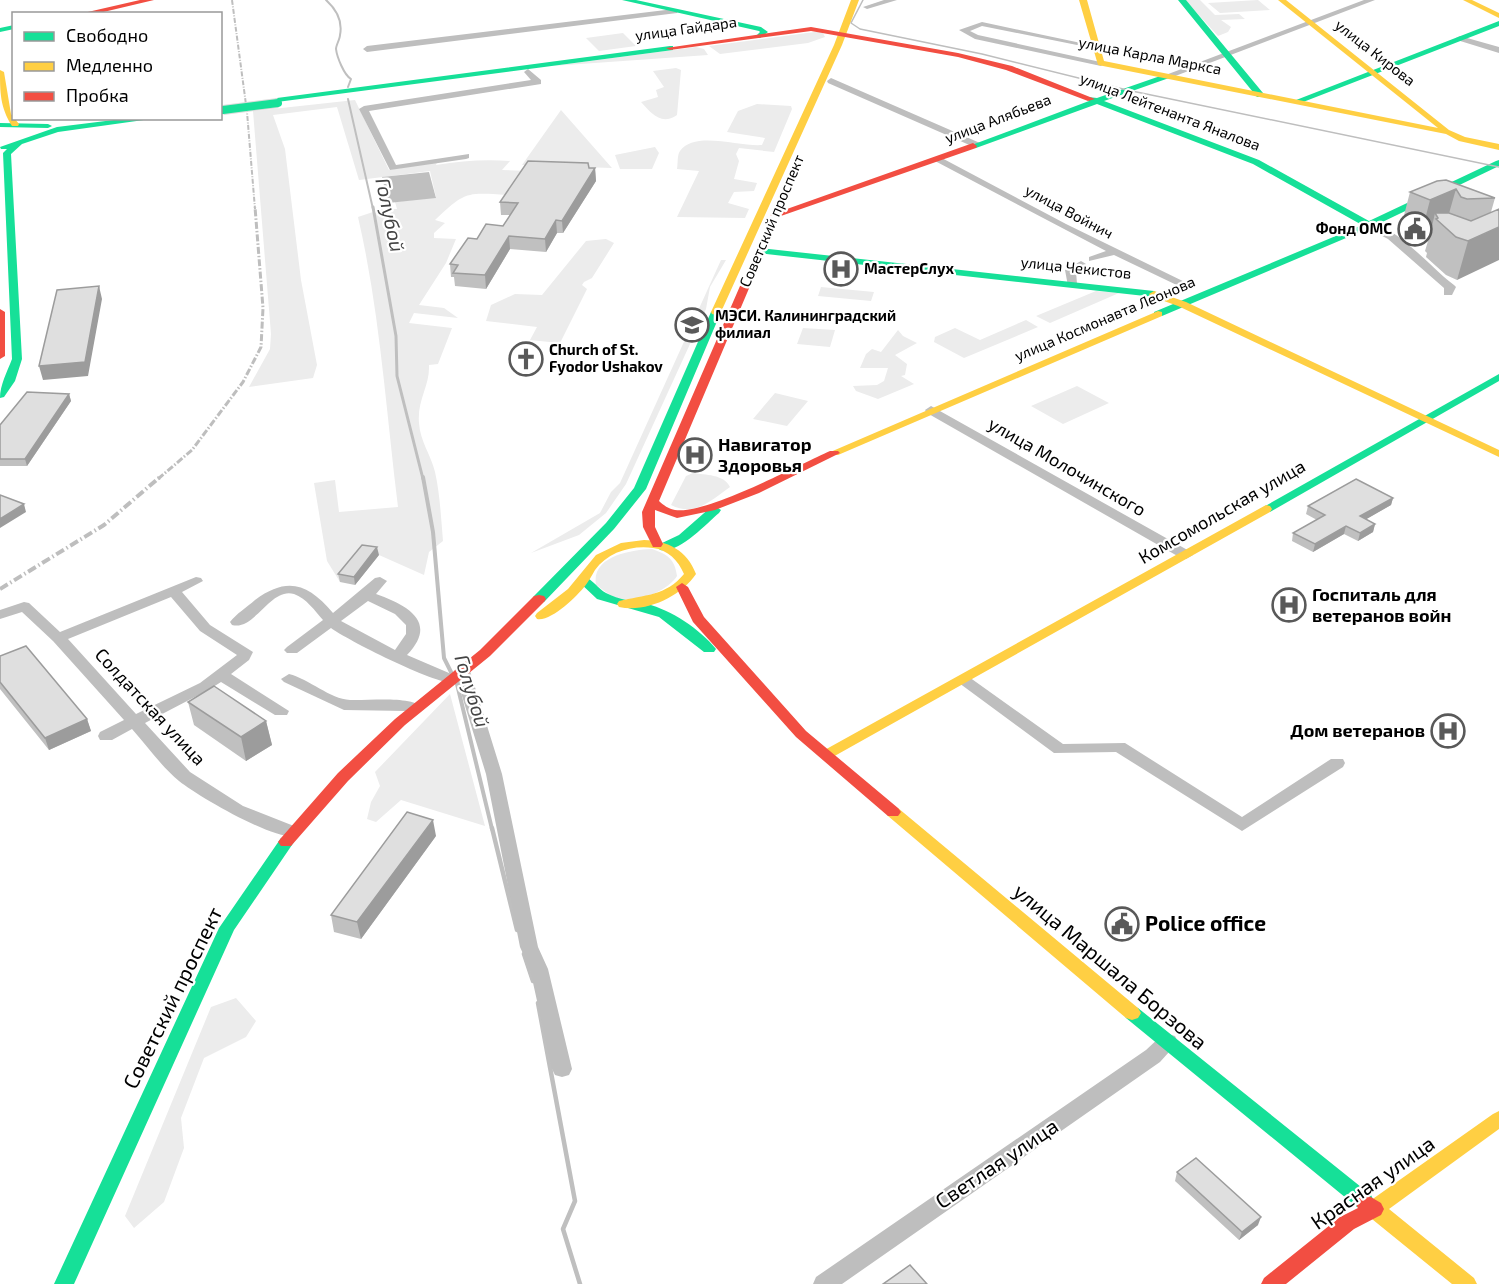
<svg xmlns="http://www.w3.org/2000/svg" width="1499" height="1284" font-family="'Exo 2',sans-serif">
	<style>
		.green { fill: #ececec }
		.water { fill: #bfbfbf }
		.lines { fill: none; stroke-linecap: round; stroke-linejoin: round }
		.stream-far3 { stroke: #bfbfbf; stroke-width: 2 }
		.stream-far2 { stroke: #bfbfbf; stroke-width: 3 }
		.stream-far1 { stroke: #bfbfbf; stroke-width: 4 }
		.stream { stroke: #bfbfbf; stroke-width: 4.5 }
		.street { fill: #bebebe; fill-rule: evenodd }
		.fast { fill: #16e098; fill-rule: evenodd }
		.slow { fill: #ffcf43; fill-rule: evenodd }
		.jam { fill: #f24e42; fill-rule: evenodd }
		.tram { stroke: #bebebe; stroke-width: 1.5 }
		.rail-far2 { stroke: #bebebe; stroke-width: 2; stroke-dasharray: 5 1.5 1 1.5; stroke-linecap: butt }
		.rail-far1 { stroke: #bebebe; stroke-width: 3; stroke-dasharray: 7 2 1.5 2; stroke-linecap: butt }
		.rail { stroke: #bebebe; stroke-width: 4; stroke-dasharray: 9 3 1.5 3; stroke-linecap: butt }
		.fast-bridge-casing { stroke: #dbdbdb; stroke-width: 10; stroke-linecap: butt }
		.fast-bridge { stroke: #16e098; stroke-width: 8 }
		.wall { fill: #c0c0c0 }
		.shaded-wall { fill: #9c9c9c }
		.building { fill: #dfdfdf; stroke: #9c9c9c; stroke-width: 1.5 }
		.labels { text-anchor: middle; stroke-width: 4.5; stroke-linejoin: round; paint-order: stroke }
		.far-street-label { font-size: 15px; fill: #000; stroke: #fff }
		.far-poi-label { font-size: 15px; font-weight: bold; fill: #000; stroke: #fff; text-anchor: start }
		.poi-label { font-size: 18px; font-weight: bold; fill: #000; stroke: #fff; text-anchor: start }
		.street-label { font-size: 18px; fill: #000; stroke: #fff }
		.water-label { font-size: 20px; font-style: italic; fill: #444; stroke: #fff }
		.near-poi-label { font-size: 21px; font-weight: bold; fill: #000; stroke: #fff; text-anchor: start }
		.near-street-label { font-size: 21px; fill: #000; stroke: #fff }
	</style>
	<rect width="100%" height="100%" fill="#fff"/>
	<path class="green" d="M1185,0H1200L1215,15L1239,14L1245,19L1221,20L1231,27L1228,32L1218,36Z
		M1258,0L1270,10L1220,13L1208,3Z
		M822,31L825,37L808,43L720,54L709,46Z
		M623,33L636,46L599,51L586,38Z
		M696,47L704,49L708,55L552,66Z
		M676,68L681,70L677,115C661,126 651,113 641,102L658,97L656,90L664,87L653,71Z
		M355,100L389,170L437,162L436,165C461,161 485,159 510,161L502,170L530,171L507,195C465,192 465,192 435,220L445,223L434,233V238L456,239L446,263L419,305L444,308L458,318L414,313L409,323L452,328L438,364L429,365C430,386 417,400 419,423C420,441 431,455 435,472C440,494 441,518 443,541L429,552L424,575L379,555L363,552L340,582L327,561L314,483L335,480L339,512L398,507C386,410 380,312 358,217L382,209H397L395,202L436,197L430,171L359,180L337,107L273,115L285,149L301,280L317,365L313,378L249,387L270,349L271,334L253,111Z
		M757,104L791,106L792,109L774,152L739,148L736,154L739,161L734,179L757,183L754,191L734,192L728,203L749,209L745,218L677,217L699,171L677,169C678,164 677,155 680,151C694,130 741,147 762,145L765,138L727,132L738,111Z
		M561,110L612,168L522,165Z
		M655,147L659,153L652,169H620L615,155Z
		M606,239L614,243L592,278L584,282L582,285L587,289L560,343L530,340L537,327L486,321L491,305L515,294L542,295L586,241Z
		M721,260H726L710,287L706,309L626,484L606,513L579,535L531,553L600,513L611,492L620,483Z
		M821,287L874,292L871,301L818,296Z
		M1096,291L1119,293L1050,323L1036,316Z
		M1026,320L1038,327L964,358L934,342L935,337L955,328L980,340Z
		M803,328L835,330L830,347L797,344Z
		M898,330L903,336L917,343L895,355L907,364L905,375L901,376L914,384L878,399L856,391L853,386L877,385L884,381L888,368H860L866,354L872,349L881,352Z
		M1077,386L1109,403L1063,424L1031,406Z
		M775,393L808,401L787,426L753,419Z
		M693,473C705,475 724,474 730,487C710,501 695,517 671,505L686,476Z
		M652,549C667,554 675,559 677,576C667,592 635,604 616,598C609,595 602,589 596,585C591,556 631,550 652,549Z
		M450,694L485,826L401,800L376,822L367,819L371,802L380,786L375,772Z
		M236,998L256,1021L246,1037L204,1058L181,1118L184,1148L164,1202L134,1228L125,1216L211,1007Z"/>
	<path class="water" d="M429,172L436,198L388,203L382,177Z"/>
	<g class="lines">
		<path class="stream-far3" d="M326,0C336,9 343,20 340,35C340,39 336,45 336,49C337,57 344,75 351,79L348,87
			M348,99L373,209"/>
		<path class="stream-far2" d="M373,207L396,336L397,376L423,479"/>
		<path class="stream-far1" d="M423,477L433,532L444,658L451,672
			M457,684L492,829"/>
		<path class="stream" d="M492,828L517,930
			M524,954L533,981
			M538,1003L575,1201L563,1229L580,1284"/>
		<path class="street" d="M884,0H897L867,9L863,7Z
			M1364,0H1375L1170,78L1163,76Z
			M674,9L678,11L677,13L367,52L363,49L367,46Z
			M982,22L1081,43L1077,45L982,26L970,31L978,35L1105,63L1101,66L975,39L959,30Z
			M1460,36L1499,47V53L1457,40L1456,38Z
			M528,69L541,80V84L369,111L396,165L469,154V158L466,159L390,170L359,109L364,106L531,80L524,72Z
			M831,78L980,143L982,145L974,147L828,83L827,81Z
			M938,156L1066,224L1195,287L1193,289H1185L1114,255L1089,261V257L1106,251L935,161L933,159Z
			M1365,223C1390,219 1433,270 1454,285L1456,287L1452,295H1444V288L1388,239L1365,227Z
			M1081,261L1086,264L1076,271L1077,284L1068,286L1065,270Z
			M931,406L1191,552L1193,555L1186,559L1181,558L927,413L925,410Z
			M196,577L201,578L203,581L182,592L210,625L253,652L249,660L231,674L289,711L287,715H275L221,682L210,689L145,723L190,772L243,806L299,828L302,832L299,836C277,843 198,796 179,781C162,767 147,746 132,729L112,740H100L98,736L100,732L124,720L53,641L22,612L0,619V610L24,602L29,603L60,632ZM171,597L200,631L237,655L200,683L136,714L68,639Z
			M380,577L387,581L376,594C407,605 439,622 407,655L456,676L454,671L457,668L462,666L470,671L502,774L538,947L548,969L572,1069L569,1075L562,1077L555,1075L552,1069L530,969L520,947L486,774L458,683C444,689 347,640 331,628L297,653H287L284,650L287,647L323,620C315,611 306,598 294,594C270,587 255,631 232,625L230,622C236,614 247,607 255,600C288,576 308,584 333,613L375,578ZM368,601L395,614L406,625V634L395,650L341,621Z
			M289,674C309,679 330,699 350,700C368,701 414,695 424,709L416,714L407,711L344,710L284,682L281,679Z
			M964,675L969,677L1063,744L1125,743L1242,817L1331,759H1343L1345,763L1343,767L1242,831L1116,752L1054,753L959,683L956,680Z
			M1168,1034L1175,1036L1178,1042L1160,1062L842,1284H813L816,1277L1146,1050L1161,1036Z"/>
		<path class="fast" d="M622,0H636L761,27L768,32L760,38L756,36L760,32L759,31Z
			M1178,0H1186L1263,93V97H1257Z
			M1499,21V26L1298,104L1291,102Z
			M14,25V29L0,32V28Z
			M670,46H673V50L277,102L273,100L277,98Z
			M1166,74H1169V78L1104,101L1259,160L1369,221L1496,161L1499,160V166L1372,227L1162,316H1154V312L1362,225L1253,164L1097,104L976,148L969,146L1089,101L1088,97L1097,98Z
			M130,118H158L58,132L22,144L11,154L22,359L15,381L4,397L0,398C0,385 7,372 12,359L3,153L7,149H1L0,147L57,127Z
			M0,123L48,124L52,126L48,128L0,127Z
			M760,248L1154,291L1159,294L1154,297L757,253V249Z
			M716,309L721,312L646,489L614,529L544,602H534L532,599L534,596L606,523L634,488L711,312Z
			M1499,374V381L1270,512H1262L1260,509Z
			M715,506L721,510L719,513C706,524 679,554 660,550L658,547L660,544L679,535L711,507Z
			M584,577C593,579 598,589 606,593C619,600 633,601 647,604C671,610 700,629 716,649L714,652H704L659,617L597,599L578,581Z
			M286,837L291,838L294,842L234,930L74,1284H54L219,928L281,838Z
			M1132,1006L1138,1008L1371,1195L1374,1201L1371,1207L1364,1209L1357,1207L1126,1018L1123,1013L1126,1008Z"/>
		<path class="slow" d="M851,0H859L842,45L721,312L716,315L712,314L711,312L834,45Z
			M1079,0H1087L1104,61L1438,128L1278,0H1286L1449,130L1465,137L1499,144V150L1459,141L1446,134L1098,65Z
			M1463,0H1472L1499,13V18Z
			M0,70L4,72L11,114L19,124L18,126H12C0,107 0,92 0,70Z
			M1154,291L1186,302L1499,450V457L1178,306L1150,296L1149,294Z
			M1158,311L1162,312V316L838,455H830L828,453Z
			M1266,505L1270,506L1272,509L1270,512L831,758L826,760L819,755L821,752Z
			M644,540C668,541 687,550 696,574C681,596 647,613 619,607L617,604L619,601C644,595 666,596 684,574C678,560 668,550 653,548C632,545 608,552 595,570C592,575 589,581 585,586C577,596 551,622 537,619L535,616L537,613L568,589L596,555L621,543Z
			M893,807L898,808L1138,1008L1141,1013L1138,1018L1132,1020L1126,1018L888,816L885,812L888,808Z
			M1499,1111V1129L1389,1209L1474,1278L1477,1284H1452L1367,1215L1364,1209L1367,1203L1493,1114Z"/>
		<path class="jam" d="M140,0H154L95,14H79Z
			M811,27L958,53L1012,66L1095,99L1088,101L1006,70L958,57L811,31L670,50L666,48Z
			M973,143L977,146L976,148L778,217L770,215Z
			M745,283L750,286L659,501C663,505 669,509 675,510C706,515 798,465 830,451H838L840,453L759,493L715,510L677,518L655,510V527L663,544L661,547H653L643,527L642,512L740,286Z
			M0,309L5,312V356L0,359Z
			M682,583L688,587L704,617L806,731L898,808L901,812L898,816H888L796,737L693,622L676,587Z
			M539,595L544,596L546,599L544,602L490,656L405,725L348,781L291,846H281L278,842L281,838L338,773L395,719L480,650L534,596Z
			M1364,1193L1381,1203L1384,1209L1381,1215L1354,1229L1286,1284H1261L1264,1278L1340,1217L1358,1208L1354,1201L1357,1195Z"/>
		<path class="tram" d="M863,0L851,23L860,29L982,54L1127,90L1499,167"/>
		<path class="rail-far2" d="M232,0L247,112L255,209"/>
		<path class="rail-far1" d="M158,479L192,450L243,382L261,347L263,308L255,207"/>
		<path class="rail" d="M0,589L104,525L160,477"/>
		<defs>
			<path id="fast-bridge" d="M223,110L278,103"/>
		</defs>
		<use href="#fast-bridge" class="fast-bridge-casing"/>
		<use href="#fast-bridge" class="fast-bridge"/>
	</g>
	<path class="wall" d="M589,168H595L596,181L563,233H557L546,252L510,249L486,289L455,286L454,277H451L450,264L477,239L503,226L510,215H501L500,202Z
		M1437,181L1495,198L1491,212L1457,280L1446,275L1426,257L1427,253L1425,251L1431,231L1421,235L1401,227L1410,192Z
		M69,394L71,401L27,466H0V425Z
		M1393,498L1391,505L1366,519L1375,524L1373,532L1358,541L1344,534L1313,552L1292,541L1293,533L1317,520L1306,514L1308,506Z
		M379,555L355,585L340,582L338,574Z
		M0,656L87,719L91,731L49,750L0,689Z
		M188,702L266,721L272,745L246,761L194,725Z
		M436,836L361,939L334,932L331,915Z
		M1177,1172L1258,1225L1239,1240L1175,1181Z"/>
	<path class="shaded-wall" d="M595,168L596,181L563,233L562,221Z
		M1456,189L1446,224L1438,218L1435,213L1431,231L1421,235L1430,200Z
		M556,220L557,233L546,252L545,239Z
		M1499,227V260L1457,280L1468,241Z
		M509,236L510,249L486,289L485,275Z
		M99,286L102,299L88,376L43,380L39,366Z
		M69,394L71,401L27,466L25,459Z
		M1393,498L1391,505L1358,524L1360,516Z
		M24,504L26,512L0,528V519Z
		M1375,524L1373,532L1358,541L1360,533Z
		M1346,526L1344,534L1313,552L1315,544Z
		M377,547L379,555L355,585L354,577Z
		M87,719L91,731L49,750L45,738Z
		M266,721L272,745L246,761L241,737Z
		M433,820L436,836L361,939L357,922Z
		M1261,1217L1258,1225L1239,1240L1242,1232Z"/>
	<path class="building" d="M528,161L588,163L589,168H595L562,221L556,220L545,239L509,236L485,275L453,273L458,265L450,264L468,238L477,239L486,224L503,226L518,203L500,202Z
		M1446,180L1495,198L1467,199L1461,197L1456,189L1430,200L1410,192L1437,181Z
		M1499,209V227L1468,241L1456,237L1436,219L1438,218L1435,213H1449L1471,221Z
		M99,286L85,362L39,366L57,290Z
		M27,392L69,394L25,459H0V425Z
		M1356,479L1393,498L1360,516L1375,524L1360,533L1346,526L1315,544L1293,533L1325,515L1308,506Z
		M0,495L24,504L0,519Z
		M362,545L377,547L354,577L338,574Z
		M26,646L87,719L45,738L0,682V656Z
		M214,686L266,721L241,737L188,702Z
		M407,812L433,820L357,922L331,915Z
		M1196,1158L1261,1217L1242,1232L1177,1172Z
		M910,1265L927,1284H883Z"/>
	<defs>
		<symbol id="civic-ring" viewBox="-11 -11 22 22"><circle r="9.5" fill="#fff" stroke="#595959" stroke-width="1.5"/><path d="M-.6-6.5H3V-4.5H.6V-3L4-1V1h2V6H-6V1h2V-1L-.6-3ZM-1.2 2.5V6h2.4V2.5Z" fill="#595959"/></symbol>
		<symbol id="hospital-ring" viewBox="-11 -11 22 22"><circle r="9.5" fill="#fff" stroke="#595959" stroke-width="1.5"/><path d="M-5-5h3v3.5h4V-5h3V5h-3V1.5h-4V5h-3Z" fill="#595959"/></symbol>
		<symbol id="university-ring" viewBox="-11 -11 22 22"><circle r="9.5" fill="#fff" stroke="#595959" stroke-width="1.5"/><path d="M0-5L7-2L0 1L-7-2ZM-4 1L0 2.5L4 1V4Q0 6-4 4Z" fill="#595959"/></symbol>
		<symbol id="church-ring" viewBox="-11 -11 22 22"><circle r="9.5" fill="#fff" stroke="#595959" stroke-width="1.5"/><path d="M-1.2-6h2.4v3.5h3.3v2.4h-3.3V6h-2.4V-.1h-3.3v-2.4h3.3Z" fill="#595959"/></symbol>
	</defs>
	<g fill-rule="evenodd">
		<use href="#civic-ring" x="1396" y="210" width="38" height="38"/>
		<use href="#hospital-ring" x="822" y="250" width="38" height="38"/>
		<use href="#university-ring" x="673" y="306" width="38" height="38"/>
		<use href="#church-ring" x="507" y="340" width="38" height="38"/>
		<use href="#hospital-ring" x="676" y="436" width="38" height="38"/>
		<use href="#hospital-ring" x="1270" y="586" width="38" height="38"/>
		<use href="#hospital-ring" x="1429" y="712" width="38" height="38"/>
		<use href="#civic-ring" x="1103" y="905" width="38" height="38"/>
	</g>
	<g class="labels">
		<g class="far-street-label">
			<text transform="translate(686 29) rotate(-8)" y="5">улица Гайдара</text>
			<text transform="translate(1375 53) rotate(38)" y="5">улица Кирова</text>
			<text transform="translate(1150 56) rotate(11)" y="5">улица Карла Маркса</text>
			<text transform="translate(1170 112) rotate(21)" y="5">улица Лейтенанта Яналова</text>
			<text transform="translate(998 119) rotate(-21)" y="5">улица Алябьева</text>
			<text transform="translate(1069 212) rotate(28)" y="5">улица Войнич</text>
			<text transform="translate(772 221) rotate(-67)" y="5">Советский проспект</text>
			<text transform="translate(1076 268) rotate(6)" y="5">улица Чекистов</text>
			<text transform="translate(1105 319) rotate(-23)" y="5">улица Космонавта Леонова</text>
		</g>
		<g class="far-poi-label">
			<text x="1392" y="234" text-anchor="end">Фонд ОМС</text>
			<text x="864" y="274">МастерСлух</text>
			<text x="715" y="321">МЭСИ. Калининградский<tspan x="715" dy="17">филиал</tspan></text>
			<text x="549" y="355">Church of St.<tspan x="549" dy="17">Fyodor Ushakov</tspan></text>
		</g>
		<g class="poi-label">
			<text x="718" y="451">Навигатор<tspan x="718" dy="21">Здоровья</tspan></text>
			<text x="1312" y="601">Госпиталь для<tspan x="1312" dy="21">ветеранов войн</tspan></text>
			<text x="1425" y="737" text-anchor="end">Дом ветеранов</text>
		</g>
		<g class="street-label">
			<text transform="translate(1067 467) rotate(30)" y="6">улица Молочинского</text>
			<text transform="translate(1222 512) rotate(-30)" y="6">Комсомольская улица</text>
			<text transform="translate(150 707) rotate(47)" y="6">Солдатская улица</text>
		</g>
		<g class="water-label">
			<text transform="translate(390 215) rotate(78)" y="7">Голубой</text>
			<text transform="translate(472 691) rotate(73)" y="7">Голубой</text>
		</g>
		<g class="near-poi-label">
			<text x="1145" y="931">Police office</text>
		</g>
		<g class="near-street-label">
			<text transform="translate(1110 967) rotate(40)" y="7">улица Маршала Борзова</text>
			<text transform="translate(173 998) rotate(-64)" y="7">Советский проспект</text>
			<text transform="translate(997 1164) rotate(-34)" y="7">Светлая улица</text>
			<text transform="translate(1373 1183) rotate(-35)" y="7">Красная улица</text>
		</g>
	</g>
	<rect x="12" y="12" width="210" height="108" fill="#ffffff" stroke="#999999" stroke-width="1.5"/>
	<rect x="24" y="32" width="30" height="9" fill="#16e098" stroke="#999999" stroke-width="1.5"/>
	<text x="66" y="42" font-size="18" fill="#000000">Свободно</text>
	<rect x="24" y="62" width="30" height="9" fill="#ffcf43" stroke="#999999" stroke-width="1.5"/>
	<text x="66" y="72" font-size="18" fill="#000000">Медленно</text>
	<rect x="24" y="92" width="30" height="9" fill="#f24e42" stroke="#999999" stroke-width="1.5"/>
	<text x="66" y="102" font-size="18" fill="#000000">Пробка</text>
</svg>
